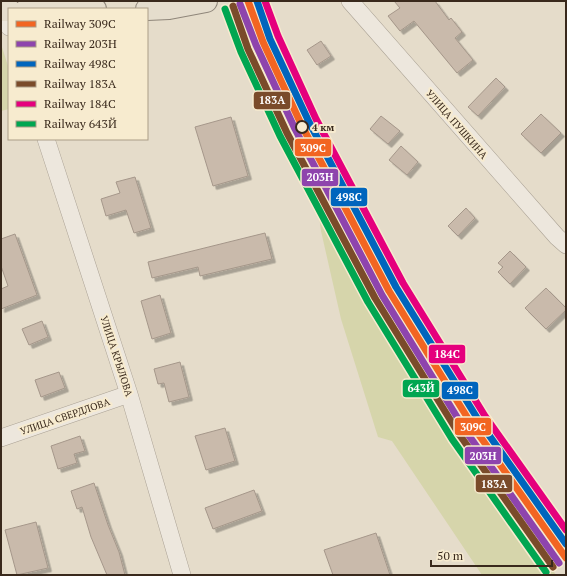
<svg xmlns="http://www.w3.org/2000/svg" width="567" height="576" font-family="'PT Serif',serif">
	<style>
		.green { fill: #d6d5ab }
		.building { fill: #c9baab; stroke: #a5978a; filter: url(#shadow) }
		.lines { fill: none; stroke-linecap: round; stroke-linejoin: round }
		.street-casing { stroke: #aaa194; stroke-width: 18 }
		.primary-casing { stroke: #8f867a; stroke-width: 24 }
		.street { stroke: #ede7dd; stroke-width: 17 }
		.primary { stroke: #e5ddcd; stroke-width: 22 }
		.rail-1-casing { stroke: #f7ebcf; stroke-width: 10 }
		.rail-2-casing { stroke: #f7ebcf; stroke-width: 10 }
		.rail-3-casing { stroke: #f7ebcf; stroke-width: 10 }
		.rail-4-casing { stroke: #f7ebcf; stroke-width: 10 }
		.rail-5-casing { stroke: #f7ebcf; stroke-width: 10 }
		.rail-6-casing { stroke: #f7ebcf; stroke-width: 10 }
		.rail-1 { stroke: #f26522; stroke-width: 7 }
		.rail-2 { stroke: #8e44ad; stroke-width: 7 }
		.rail-3 { stroke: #0065bd; stroke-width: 7 }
		.rail-4 { stroke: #7a4b2a; stroke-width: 7 }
		.rail-5 { stroke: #e5007d; stroke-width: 7 }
		.rail-6 { stroke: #00a651; stroke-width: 7 }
		.stop-dot { fill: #f7ebcf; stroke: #39291c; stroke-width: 2 }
		.labels { text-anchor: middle; stroke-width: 4; stroke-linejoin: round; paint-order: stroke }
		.street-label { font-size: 10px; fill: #39291c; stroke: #f7ebcf }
		.stop-label { font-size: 10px; font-weight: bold; fill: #39291c; stroke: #f7ebcf; text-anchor: start }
		.line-badge { stroke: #f7ebcf; stroke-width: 1.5 }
		.badge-label { font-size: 11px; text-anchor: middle; font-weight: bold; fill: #fff }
	</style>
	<defs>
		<filter id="shadow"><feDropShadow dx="3.5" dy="3.5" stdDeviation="0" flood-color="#0004"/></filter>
	</defs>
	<rect width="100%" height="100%" fill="#e5dcca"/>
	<path class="green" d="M1,44L9,69V109L1,111Z
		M327,206L333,208L339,213L442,402L556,575H482L392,441L378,437L341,319L321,231L319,216L323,209Z"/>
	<path class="building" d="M394,1H435L449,20L451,18L462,32L455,38L473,60L457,73L414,21L400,31L388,16L400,8Z
		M321,41L331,56L317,65L307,50Z
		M496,78L505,87L478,116L468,107Z
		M541,114L561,133L541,153L521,134Z
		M381,116L400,131L388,144L370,129Z
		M231,117L248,176L213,186L195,127Z
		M401,146L418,162L407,175L389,160Z
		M135,177L151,228L134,233L126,210L106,216L101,199L120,193L116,182Z
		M466,208L475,218L458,236L448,226Z
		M265,233L272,259L200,276L198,267L152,278L148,262Z
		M15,234L37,295L1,309V289L8,286L1,266V239Z
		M510,251L526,267L510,284L498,272L503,267L498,263Z
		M546,288L566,308V310L546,329L525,308Z
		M160,295L171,333L152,339L141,301Z
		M42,321L48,337L29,345L22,329Z
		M180,362L189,397L169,402L164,383L158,384L154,369Z
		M59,372L65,388L41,397L35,380Z
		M225,428L235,461L206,470L195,436Z
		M80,436L85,451L74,454L77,463L58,469L51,446Z
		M94,483L108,525L119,552L125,575H107L91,537L82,507L77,509L71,491Z
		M254,490L262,511L213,529L205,508Z
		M36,522L48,568L17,575L5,530Z
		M376,533L390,575H333L324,550Z"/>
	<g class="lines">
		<defs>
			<path id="street" d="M350,1L557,237L566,245
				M1,6L9,27
				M46,139L129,394L182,575
				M1,438L129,394"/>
			<path id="primary" d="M27,9L52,8L95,9
				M147,9L169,8L206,1
				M1,10H9"/>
		</defs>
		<use href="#street" class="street-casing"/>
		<use href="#primary" class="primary-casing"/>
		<use href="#street" class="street"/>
		<use href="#primary" class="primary"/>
		<defs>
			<path id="rail-1" d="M248,1L263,42L302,126L389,291L472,425L566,558"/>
			<path id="rail-2" d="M240,4L256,45L295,129L382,295L465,430L559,563"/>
			<path id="rail-3" d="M257,1L270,39L309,122L396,287L479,421L566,544"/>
			<path id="rail-4" d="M233,6L248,49L287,133L375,298L459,434L553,567"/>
			<path id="rail-5" d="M265,1L278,36L316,119L403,283L485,416L566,530"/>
			<path id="rail-6" d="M225,9L241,52L280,136L368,302L452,439L546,572"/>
		</defs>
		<use href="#rail-1" class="rail-1-casing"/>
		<use href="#rail-2" class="rail-2-casing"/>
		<use href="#rail-3" class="rail-3-casing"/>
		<use href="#rail-4" class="rail-4-casing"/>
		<use href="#rail-5" class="rail-5-casing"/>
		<use href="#rail-6" class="rail-6-casing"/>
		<use href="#rail-1" class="rail-1"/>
		<use href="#rail-2" class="rail-2"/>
		<use href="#rail-3" class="rail-3"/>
		<use href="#rail-4" class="rail-4"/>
		<use href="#rail-5" class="rail-5"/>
		<use href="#rail-6" class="rail-6"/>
	</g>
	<circle class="stop-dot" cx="302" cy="127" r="6"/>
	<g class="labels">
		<g class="street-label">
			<text transform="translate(457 124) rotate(49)" y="4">УЛИЦА ПУШКИНА</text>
			<text transform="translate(117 356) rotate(72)" y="4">УЛИЦА КРЫЛОВА</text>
			<text transform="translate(65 416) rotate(-19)" y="4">УЛИЦА СВЕРДЛОВА</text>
		</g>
		<g class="stop-label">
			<text x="312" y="131">4 км</text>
		</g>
	</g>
	<g class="line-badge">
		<rect x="253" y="91" width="38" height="19" rx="4" fill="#7a4b2a"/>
		<rect x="294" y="138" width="38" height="19" rx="4" fill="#f26522"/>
		<rect x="301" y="168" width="38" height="19" rx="4" fill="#8e44ad"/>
		<rect x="330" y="187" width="38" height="20" rx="4" fill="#0065bd"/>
		<rect x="428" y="344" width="38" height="20" rx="4" fill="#e5007d"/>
		<rect x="402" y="379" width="38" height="19" rx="4" fill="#00a651"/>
		<rect x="441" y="381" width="38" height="19" rx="4" fill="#0065bd"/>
		<rect x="454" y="417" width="38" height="19" rx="4" fill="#f26522"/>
		<rect x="464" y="446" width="38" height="19" rx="4" fill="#8e44ad"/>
		<rect x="475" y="474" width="38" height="19" rx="4" fill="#7a4b2a"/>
	</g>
	<g class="badge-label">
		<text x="272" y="104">183А</text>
		<text x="313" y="152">309С</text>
		<text x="320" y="181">203Н</text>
		<text x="349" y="201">498С</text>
		<text x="447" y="358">184С</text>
		<text x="421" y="392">643Й</text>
		<text x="460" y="394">498С</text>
		<text x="473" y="431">309С</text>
		<text x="483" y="460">203Н</text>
		<text x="494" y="488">183А</text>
	</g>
	<rect width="567" height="576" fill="none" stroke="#39291c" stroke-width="4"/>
	<rect x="8" y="8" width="140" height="132" fill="#f7ebcf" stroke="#ab9d87"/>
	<rect x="16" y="21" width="20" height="6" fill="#f26522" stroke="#ab9d87"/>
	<text x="44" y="28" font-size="12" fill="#39291c">Railway 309С</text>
	<rect x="16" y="41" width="20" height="6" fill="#8e44ad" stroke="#ab9d87"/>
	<text x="44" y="48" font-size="12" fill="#39291c">Railway 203Н</text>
	<rect x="16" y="61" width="20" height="6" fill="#0065bd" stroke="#ab9d87"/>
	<text x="44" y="68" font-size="12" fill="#39291c">Railway 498С</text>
	<rect x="16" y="81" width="20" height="6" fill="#7a4b2a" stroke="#ab9d87"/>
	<text x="44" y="88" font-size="12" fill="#39291c">Railway 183А</text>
	<rect x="16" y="101" width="20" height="6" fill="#e5007d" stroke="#ab9d87"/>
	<text x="44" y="108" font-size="12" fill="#39291c">Railway 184С</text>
	<rect x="16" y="121" width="20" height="6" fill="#00a651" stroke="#ab9d87"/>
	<text x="44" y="128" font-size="12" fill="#39291c">Railway 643Й</text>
	<path d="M431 560v6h121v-6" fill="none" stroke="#39291c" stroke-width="2"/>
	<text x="437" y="560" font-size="12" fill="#39291c" stroke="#f7ebcf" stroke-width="3" paint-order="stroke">50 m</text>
</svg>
